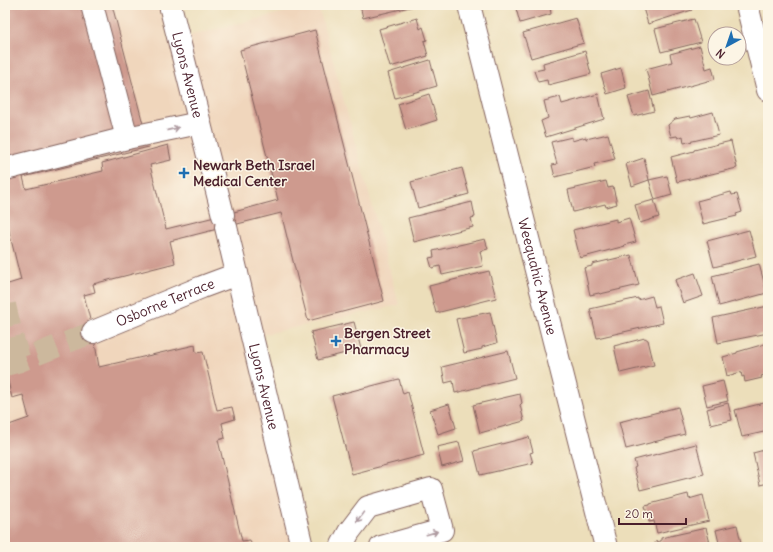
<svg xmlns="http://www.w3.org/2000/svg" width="773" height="552" font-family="Delius,sans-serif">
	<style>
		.built { fill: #f0d6bc }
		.building { fill: #ce9a8e }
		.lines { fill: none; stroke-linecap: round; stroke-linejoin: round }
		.minor-tunnel { stroke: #ccb89d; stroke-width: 22; stroke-dasharray: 22 11; stroke-linecap: butt }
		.minor-casing { stroke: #83625d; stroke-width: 24 }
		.major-casing { stroke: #83625d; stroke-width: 24 }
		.minor { stroke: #fff; stroke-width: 22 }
		.major { stroke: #fff; stroke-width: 22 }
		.oneway { stroke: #ae9aa0 }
		.poi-dot { fill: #1f6fb2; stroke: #fcf5e5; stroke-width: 1.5 }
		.labels { text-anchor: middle; stroke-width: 3; stroke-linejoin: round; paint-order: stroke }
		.street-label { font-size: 14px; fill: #4a1f2b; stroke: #fcf5e5 }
		.poi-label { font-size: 14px; font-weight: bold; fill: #4a1f2b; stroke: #fcf5e5; text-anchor: start }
	</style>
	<rect width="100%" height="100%" fill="#fcf5e5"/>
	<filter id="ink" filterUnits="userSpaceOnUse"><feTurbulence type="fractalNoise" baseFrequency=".025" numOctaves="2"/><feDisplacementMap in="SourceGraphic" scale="8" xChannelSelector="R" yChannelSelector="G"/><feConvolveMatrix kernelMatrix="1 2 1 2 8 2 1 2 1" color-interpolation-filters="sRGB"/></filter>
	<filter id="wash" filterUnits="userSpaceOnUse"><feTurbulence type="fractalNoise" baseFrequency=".012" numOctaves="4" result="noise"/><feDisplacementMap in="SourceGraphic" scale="16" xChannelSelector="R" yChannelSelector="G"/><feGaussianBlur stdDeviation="0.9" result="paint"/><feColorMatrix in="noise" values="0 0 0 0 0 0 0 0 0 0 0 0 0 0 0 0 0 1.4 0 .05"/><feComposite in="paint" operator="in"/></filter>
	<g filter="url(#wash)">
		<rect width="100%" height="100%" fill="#ecdeba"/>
		<path class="built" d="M5,5H160L168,41L313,5H318L399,305L247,338L300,547H5Z"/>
		<g id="blocks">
			<path class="building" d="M12,5H112L149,147L23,177L26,189L103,171L102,163L168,145L171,160L150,165L166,229L223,215L278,200L240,50L315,30L384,301L308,321L281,213L170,241L175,263L93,284L95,292L84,295L93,332L99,367L195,345L196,353L203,352L217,410L232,407L235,419L222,423L225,438L218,440L242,541L250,540L252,547H5V417L7,416L9,425L29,418L23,395L12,398L5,369V285L21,280L5,215V7Z
				M360,5H414V6L363,18Z
				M515,5H555L550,7L551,14L520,23Z
				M642,5H690L692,10L648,24Z
				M417,18L420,29L423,27L427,40L424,41L428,56L390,67L379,29Z
				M576,18L584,43L531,58L523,33Z
				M694,19L701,42L661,52L655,29Z
				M700,46L706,69L712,67L715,79L653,96L646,69L672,62L670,54Z
				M585,51L591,74L548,85L547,80L538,82L534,71L544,69L543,63Z
				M430,60L437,86L395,98L388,73Z
				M621,68L626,88L607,94L601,74Z
				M649,91L654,111L634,116L628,97Z
				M429,94L437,120L406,130L398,104Z
				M598,94L604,119L546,137L541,121L548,118L544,101L560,97L562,104Z
				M713,112L719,135L684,143L683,136L678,138L677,136L671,137L668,125L675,119L690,116L691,118Z
				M608,134L615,159L594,164L595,167L555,177L552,165L557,164L551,142L572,137V141L586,137V139Z
				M731,141L737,168L677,182L671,157L694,151V150Z
				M644,158L649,180L632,186L626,164Z
				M462,168L469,194L418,208L411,182Z
				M667,176L672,195L655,200L649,180Z
				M606,181L608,188L613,187L617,204L606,207L605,204L573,212L568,190Z
				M731,192L732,195L737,194L742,212L736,214L737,216L703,224L697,201Z
				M654,200L659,217L640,223L635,205Z
				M472,202L475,217L471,218L473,227L414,242L408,218Z
				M629,218L636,242L624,245L625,246L580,258L573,230L616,219V222Z
				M749,230L756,256L714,267L707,241Z
				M485,239L488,249L480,251L483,266L442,275L440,266L432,268L429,258L434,257L433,251Z
				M631,255L639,285L600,294L599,293L590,295L584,268L592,266V264Z
				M759,264L767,293L719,306L712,276Z
				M489,271L496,298L436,313L429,286Z
				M695,273L703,296L683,303L675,280Z
				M652,296L655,307L659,306L663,323L597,338L590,309L638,298V300Z
				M768,306V333L718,343L713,318Z
				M490,312L497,343L482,347V349L464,353L456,319Z
				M354,322L361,349L318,360L311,332Z
				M645,338L648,340L654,365L620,373L614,346Z
				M768,343V374L761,376L762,378L745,382L744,376L742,377L741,372L727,376L723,357L737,353V352Z
				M508,351L515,378L455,393L453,381L445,383L442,367Z
				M399,379L403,394L408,392L424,455L352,474L332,396Z
				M723,381L728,401L707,406L702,386Z
				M520,394L522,403L520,405L524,421L480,433L473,405Z
				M768,402V431L742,437L735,410Z
				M728,403L732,420L711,425L707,409Z
				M449,404L456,428L438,434L430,410Z
				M678,407L685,434L626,449L619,422Z
				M529,437L533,452L530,453L533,463L480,475L474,451Z
				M459,442L464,461L442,467L437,447Z
				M696,444L704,474L640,490L634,468L636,467L634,460Z
				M768,449V483L760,485L753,453Z
				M688,494L689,499L703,495L709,521L657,533L654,521L649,522L645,506L650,505V504Z
				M737,525L742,547H720L716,530Z
				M706,528L711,547H657L655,542L661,541V538Z"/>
		</g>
	</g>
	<g filter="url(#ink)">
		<use href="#blocks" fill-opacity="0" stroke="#83625d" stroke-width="1"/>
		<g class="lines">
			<path class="minor-tunnel" d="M5,305L13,339L20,361
				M5,365L20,361L93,332"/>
			<defs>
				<g id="minor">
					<path d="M92,5L127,138L199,123"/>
					<path id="s1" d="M469,5L606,547"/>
					<path d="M747,5L768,90"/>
					<path d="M5,169L127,138"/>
					<path id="s2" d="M93,332L202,287L237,274"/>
					<path d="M342,545L349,532L368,507L431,489L442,530L381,547"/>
				</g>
				<g id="major">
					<path id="s3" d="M170,5L223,215"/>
					<path id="s4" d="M226,227L302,547"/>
				</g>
			</defs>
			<use href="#minor" class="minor-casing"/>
			<use href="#major" class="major-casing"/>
			<use href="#minor" class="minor"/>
			<use href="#major" class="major"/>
		</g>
		<defs><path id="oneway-shaft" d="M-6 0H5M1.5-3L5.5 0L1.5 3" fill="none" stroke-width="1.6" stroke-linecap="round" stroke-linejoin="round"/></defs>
		<g class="oneway">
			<use href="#oneway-shaft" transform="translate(173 129) rotate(-13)"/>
			<use href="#oneway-shaft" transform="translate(360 517) rotate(126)"/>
			<use href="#oneway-shaft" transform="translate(432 533) rotate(-16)"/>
		</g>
	</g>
	<g class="poi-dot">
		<path d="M182 167h4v4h4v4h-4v4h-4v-4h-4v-4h4z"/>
		<path d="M334 335h4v4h4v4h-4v4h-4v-4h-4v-4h4z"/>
	</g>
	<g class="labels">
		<g class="street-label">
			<text dy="5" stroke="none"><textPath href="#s3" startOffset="72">Lyons Avenue</textPath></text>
			<text dy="5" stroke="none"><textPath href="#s1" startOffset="280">Weequahic Avenue</textPath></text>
			<text dy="5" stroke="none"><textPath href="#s2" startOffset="78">Osborne Terrace</textPath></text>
			<text dy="5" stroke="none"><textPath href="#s4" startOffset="164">Lyons Avenue</textPath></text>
		</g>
		<g class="poi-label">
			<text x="193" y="170">Newark Beth Israel<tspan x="193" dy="16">Medical Center</tspan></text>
			<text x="344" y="338">Bergen Street<tspan x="344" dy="16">Pharmacy</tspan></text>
		</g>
	</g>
	<rect width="773" height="552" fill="none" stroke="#fcf5e5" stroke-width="20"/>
	<g transform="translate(727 46) rotate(220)"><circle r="19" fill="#fcf5e5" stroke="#b59f9b"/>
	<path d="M0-3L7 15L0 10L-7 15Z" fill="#1f6fb2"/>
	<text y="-6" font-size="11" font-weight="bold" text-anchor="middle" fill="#4a1f2b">N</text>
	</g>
	<path d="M619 518v6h67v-6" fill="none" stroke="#4a1f2b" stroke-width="2"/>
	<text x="625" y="518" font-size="12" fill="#4a1f2b" stroke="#fcf5e5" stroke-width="3" paint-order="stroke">20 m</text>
</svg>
